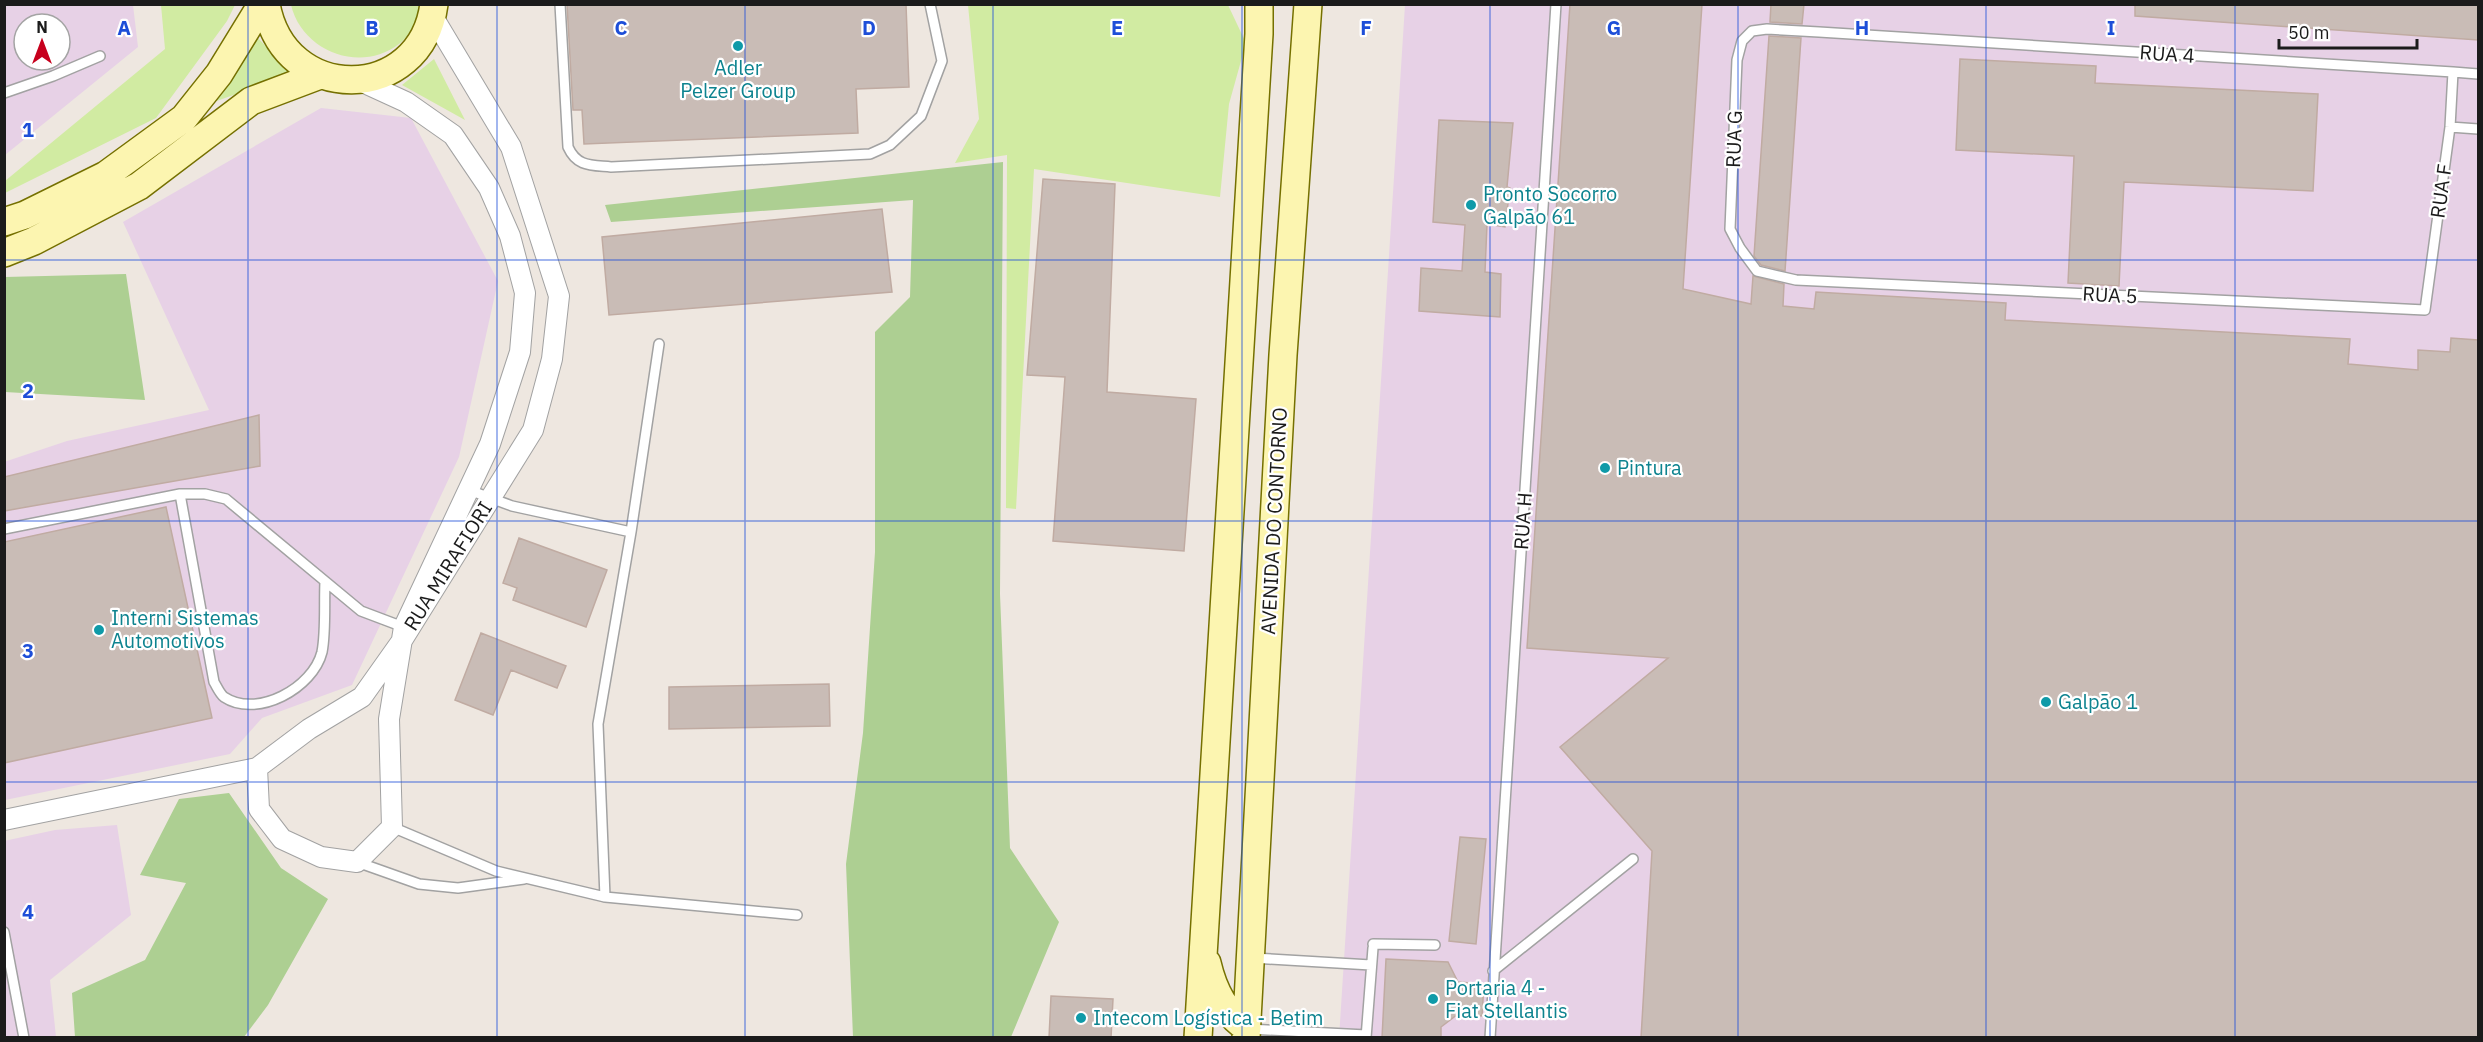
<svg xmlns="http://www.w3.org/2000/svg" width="2483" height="1042" font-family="'IBM Plex Sans',sans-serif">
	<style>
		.industrial { fill: #e7d1e6; fill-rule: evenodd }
		.grass { fill: #d1eba2 }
		.forest { fill: #adcf92 }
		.building { fill: #c9bcb6; stroke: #c0aba2; stroke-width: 1.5 }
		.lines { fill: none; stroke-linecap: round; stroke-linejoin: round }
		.lane-casing { stroke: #a2a2a2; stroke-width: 12 }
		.street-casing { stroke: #a2a2a2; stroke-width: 22 }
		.secondary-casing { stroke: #757000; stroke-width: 30 }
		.lane { stroke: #fff; stroke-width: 9 }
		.street { stroke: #fff; stroke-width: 20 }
		.secondary { stroke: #fcf5b0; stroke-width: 27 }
		.grid { fill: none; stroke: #1d4ed8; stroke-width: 1.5; stroke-opacity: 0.55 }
		.culture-dot { fill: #0f9aa8; stroke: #fff; stroke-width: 2 }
		.labels { text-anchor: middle; stroke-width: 4.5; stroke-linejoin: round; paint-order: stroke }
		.street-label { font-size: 20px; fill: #1b1b1b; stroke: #fff }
		.culture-label { font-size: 20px; fill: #0d838f; stroke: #fff; text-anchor: start }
		.grid-label { font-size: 20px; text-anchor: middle; font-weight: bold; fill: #1d4ed8; stroke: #fff; stroke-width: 4.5; stroke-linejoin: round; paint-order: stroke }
	</style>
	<rect width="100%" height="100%" fill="#eee7e0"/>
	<path class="industrial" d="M5,5H133L138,47L5,155ZM24,24H60V60H24Z
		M1405,5H2478V1037L1339,1038Z
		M321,108L411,118L498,281L459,457L352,685L262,718L230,754L5,800L4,462L67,441L209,410L123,222Z
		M117,825L131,915L50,980L56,1037H5L4,841L55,830Z"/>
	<path class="grass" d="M161,5H235L227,21L156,118L5,193V181L165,49Z
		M291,5H423C417,19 412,34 399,44C360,74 302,51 291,5Z
		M968,5H1228L1246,43L1229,104L1220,197L1034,169L1016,509L1006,508L1007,155L955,163L979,119Z
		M257,37L292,74L211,103Z
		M434,59L465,120L402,85Z"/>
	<path class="forest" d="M1003,162L1000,594L1010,848L1059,922L1011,1037H853L846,864L863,733L875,552V332L910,297L913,200L611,222L605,205Z
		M126,274L145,400L5,392V277Z
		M229,793L281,868L328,899L268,1005L244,1037H75L72,993L145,960L186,883L140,875L179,799Z"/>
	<path class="building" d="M567,4H906L909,87L856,89L858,133L584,144L582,110H573Z
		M1570,4H1702L1683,289L1751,304L1753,276L1784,284L1783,306L1814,309L1816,292L2006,303L2005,320L2350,339L2348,364L2418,370V350L2450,352L2451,338L2478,340V1038H1641L1652,851L1560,747L1668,658L1527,648Z
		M1771,4H1804L1802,24L1770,22Z
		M2135,4H2478V40L2135,16Z
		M1769,36L1801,38L1785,271L1761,265L1754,256Z
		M1960,59L2096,66L2095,83L2318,94L2313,191L2124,182L2119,286L2068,283L2074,156L1956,150Z
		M1439,120L1513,123L1507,187L1510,188L1505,227L1487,224L1485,272L1501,274L1500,317L1419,311L1421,268L1462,271L1465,225L1433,222Z
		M1043,179L1115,184L1107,392L1196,399L1184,551L1053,541L1065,377L1027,375Z
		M882,209L892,292L609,315L602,237Z
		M259,415L260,466L4,511V477Z
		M166,507L212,718L4,763V542Z
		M519,538L607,570L586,627L513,600L517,588L503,583Z
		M481,633L566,666L557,688L511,670L493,715L455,700Z
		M829,684L830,726L669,729V687Z
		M1460,837L1486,839L1476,944L1449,941Z
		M1386,959L1448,962L1458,982L1484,984L1482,1016L1458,1014L1441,1027V1038H1382Z
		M1051,996L1113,999L1111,1038H1049Z"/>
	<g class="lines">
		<defs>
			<path id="lane" d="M560,4L568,147C577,167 591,165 611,167L870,154L890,145L921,116L942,61L930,4
				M2453,72L2450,127L2425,310L1796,280L1757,271L1740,248L1730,229L1737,60L1742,41L1752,31L1767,29L1819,32L2453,72L2478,74
				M4,93L53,76L100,56
				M2450,127L2478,129
				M469,490L512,506L631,532
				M180,494L214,682C217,687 220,694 224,697C257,719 313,688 322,652C326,632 324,603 325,582
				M4,529L180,494H205L226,499L361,611L406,628
				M392,827L496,871L605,897L797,915
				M357,862L419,884L458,888L524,879
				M605,897L598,724L631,532L659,344
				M4,932L24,1038
				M1373,944L1435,945
				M1253,958L1371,965
				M1493,971L1633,859
				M1249,1029L1366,1035
				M1366,1038L1373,948
				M1490,1038L1556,4"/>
			<path id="street" d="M358,80L406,102L453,135L489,188L510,236L525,293L520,352L490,444L404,627L389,719L392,827L357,862L321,857L282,839L259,809L257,768L309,729L362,697L401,642L533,430L552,359L559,296L511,147L433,17
				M4,820L257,768"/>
			<path id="secondary" d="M266,4C284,106 421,104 434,4
				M4,222L25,215L106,175L184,118L219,74L262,4
				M4,253L34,241L139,186L251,101L320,75
				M1207,963C1213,989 1224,1013 1247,1028
				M1198,1038L1259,34V4
				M1246,1038L1283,355L1308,4"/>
		</defs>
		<use href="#lane" class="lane-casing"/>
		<use href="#street" class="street-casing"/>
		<use href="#secondary" class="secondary-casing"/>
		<use href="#lane" class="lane"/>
		<use href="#street" class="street"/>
		<use href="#secondary" class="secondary"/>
	</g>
	<path class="grid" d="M248,4V1038M497,4V1038M745,4V1038M993,4V1038M1242,4V1038M1490,4V1038M1738,4V1038M1986,4V1038M2235,4V1038M4,260H2478M4,521H2478M4,782H2478"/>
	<g class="culture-dot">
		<circle cx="738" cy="46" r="6"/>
		<circle cx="1471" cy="205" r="6"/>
		<circle cx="1605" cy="468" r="6"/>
		<circle cx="99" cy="630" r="6"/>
		<circle cx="2046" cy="702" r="6"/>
		<circle cx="1433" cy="999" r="6"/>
		<circle cx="1081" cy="1018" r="6"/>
	</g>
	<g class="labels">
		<g class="street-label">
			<text transform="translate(2167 54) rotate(4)" y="7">RUA 4</text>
			<text transform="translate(1734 139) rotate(-88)" y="7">RUA G</text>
			<text transform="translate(2441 191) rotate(-82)" y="7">RUA F</text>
			<text transform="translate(2110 295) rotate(3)" y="7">RUA 5</text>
			<text transform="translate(1274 521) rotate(-87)" y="7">AVENIDA DO CONTORNO</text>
			<text transform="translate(1523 521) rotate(-86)" y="7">RUA H</text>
			<text transform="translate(448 566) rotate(-58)" y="7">RUA MIRAFIORI</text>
		</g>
		<g class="culture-label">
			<text x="738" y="75" text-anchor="middle">Adler<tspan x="738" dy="23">Pelzer Group</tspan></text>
			<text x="1483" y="201">Pronto Socorro<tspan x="1483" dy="23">Galpão 61</tspan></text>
			<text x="1617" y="475">Pintura</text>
			<text x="111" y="625">Interni Sistemas<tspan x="111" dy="23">Automotivos</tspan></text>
			<text x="2058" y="709">Galpão 1</text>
			<text x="1445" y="995">Portaria 4 -<tspan x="1445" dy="23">Fiat Stellantis</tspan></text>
			<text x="1093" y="1025">Intecom Logística - Betim</text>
		</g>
	</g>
	<g class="grid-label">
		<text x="124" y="35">A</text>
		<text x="372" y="35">B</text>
		<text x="621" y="35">C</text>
		<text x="869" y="35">D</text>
		<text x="1117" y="35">E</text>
		<text x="1366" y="35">F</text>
		<text x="1614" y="35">G</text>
		<text x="1862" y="35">H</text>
		<text x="2111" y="35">I</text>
		<text x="28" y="137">1</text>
		<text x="28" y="398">2</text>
		<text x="28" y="658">3</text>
		<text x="28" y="919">4</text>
	</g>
	<rect width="2483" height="1042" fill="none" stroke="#1b1b1b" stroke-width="12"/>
	<g transform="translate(42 42)"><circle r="28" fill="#ffffff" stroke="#a4a4a4" stroke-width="1.5"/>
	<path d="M0-4.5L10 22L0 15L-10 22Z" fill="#c7001d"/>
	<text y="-9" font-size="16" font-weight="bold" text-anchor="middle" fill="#1b1b1b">N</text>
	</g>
	<path d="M2279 39v9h138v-9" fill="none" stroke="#1b1b1b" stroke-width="3"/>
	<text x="2288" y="39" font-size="18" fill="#1b1b1b" stroke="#ffffff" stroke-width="4.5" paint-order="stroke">50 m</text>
</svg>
